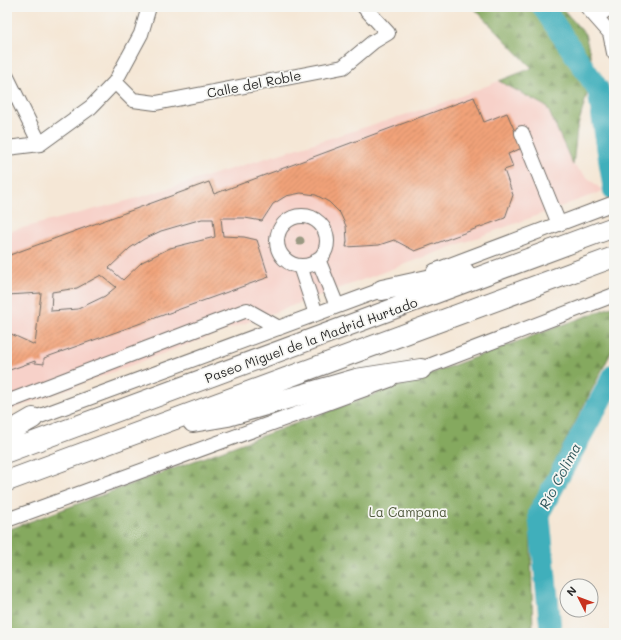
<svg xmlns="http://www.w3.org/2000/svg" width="621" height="640" font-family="Mali,sans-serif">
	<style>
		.built { fill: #f7d1c9 }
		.forest { fill: url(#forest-firs); stroke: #586a44 }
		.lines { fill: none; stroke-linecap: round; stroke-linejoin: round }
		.river { stroke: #40afbb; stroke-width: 22 }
		.building { fill: url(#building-hatch); fill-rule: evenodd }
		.minor-casing { stroke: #726d67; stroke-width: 16 }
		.highway-casing { stroke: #726d67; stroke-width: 22 }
		.minor { stroke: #fff; stroke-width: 14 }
		.highway { stroke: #fff; stroke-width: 20 }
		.tree { fill: #9a9982 }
		.labels { text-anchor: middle; stroke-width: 3.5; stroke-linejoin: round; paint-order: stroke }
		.street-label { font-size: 13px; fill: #2b2b2b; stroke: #f6f6f2 }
		.park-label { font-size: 13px; fill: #50593e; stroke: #f6f6f2 }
		.water-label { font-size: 14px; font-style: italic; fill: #32595d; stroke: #f6f6f2 }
	</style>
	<defs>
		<pattern id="forest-firs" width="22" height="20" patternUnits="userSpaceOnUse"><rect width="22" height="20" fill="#85a95e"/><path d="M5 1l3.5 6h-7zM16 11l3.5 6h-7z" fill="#6d8a4e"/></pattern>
		<pattern id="building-hatch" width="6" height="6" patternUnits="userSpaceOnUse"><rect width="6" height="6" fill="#f2a379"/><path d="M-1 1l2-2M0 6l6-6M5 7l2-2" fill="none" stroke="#c48563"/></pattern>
	</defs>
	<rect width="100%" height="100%" fill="#f6f6f2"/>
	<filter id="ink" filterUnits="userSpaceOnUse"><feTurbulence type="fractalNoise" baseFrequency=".025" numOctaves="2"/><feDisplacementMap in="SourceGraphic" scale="8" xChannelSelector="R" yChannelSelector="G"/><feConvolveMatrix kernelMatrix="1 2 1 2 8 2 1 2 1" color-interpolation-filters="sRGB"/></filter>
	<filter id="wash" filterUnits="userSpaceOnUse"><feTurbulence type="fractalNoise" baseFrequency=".012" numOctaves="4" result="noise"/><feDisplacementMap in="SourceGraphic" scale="16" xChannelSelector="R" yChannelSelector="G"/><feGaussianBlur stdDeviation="0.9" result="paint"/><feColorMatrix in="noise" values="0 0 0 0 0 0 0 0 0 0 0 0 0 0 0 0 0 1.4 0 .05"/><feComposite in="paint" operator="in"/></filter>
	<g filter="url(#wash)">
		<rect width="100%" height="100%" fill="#f5e7d6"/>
		<path class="built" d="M499,81L547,107L573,165L603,191L7,411V232L134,199L443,103Z"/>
		<path class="forest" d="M473,7H561L585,34L591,58L588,91L577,129L573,165L547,107L499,81L532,68Z
			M614,306V347L530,510L533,633H7V530Z"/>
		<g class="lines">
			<path class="river" d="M543,7L598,89L614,190
				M551,633L539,513L614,375"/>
		</g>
		<g id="blocks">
			<path class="building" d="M474,97L484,122L507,113L522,148L508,154L513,167L504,170L513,195L505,218L415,251L394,240L379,245L346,247L347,241L346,226L340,213L329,202L316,195L301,193L286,196L273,204L262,221L245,218H221L223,236L244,237L257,240L269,277L44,358V364L35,363V361L7,371V329L9,333L35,345L41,293L7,295V256L209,182L214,194ZM202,219H213L215,237L170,248L142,262L123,280L109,268L130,248L144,239L161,231ZM101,275L116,287L105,296L78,309L51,311L52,292L77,288Z"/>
		</g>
	</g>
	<g filter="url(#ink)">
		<use href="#blocks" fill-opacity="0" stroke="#726d67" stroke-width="1"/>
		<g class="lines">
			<defs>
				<path id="minor" d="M587,7L610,33L614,53
					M596,17L611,7
					M7,77L40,144
					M115,82L133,100L156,103L343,67L373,42L388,33L364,7
					M522,133L559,224
					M7,148L40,144L91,107L115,82L141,34L149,7
					M277 241a25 25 0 1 1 50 0a25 25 0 1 1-50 0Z
					M318,259L337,306
					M300,266L316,314
					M434,271L614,203
					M413,372L614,295
					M7,402L247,310L279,328
					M24,422L389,287
					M7,520L390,380"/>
				<path id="highway" d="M382,290L464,272
					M193,422L228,416L356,379L421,369
					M7,433L33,418
					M7,452L614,227
					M7,481L614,257"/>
			</defs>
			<use href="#minor" class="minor-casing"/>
			<use href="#highway" class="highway-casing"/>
			<use href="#minor" class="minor"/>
			<use href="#highway" class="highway"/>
		</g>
		<circle class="tree" cx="300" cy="241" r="4.5"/>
	</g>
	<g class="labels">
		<g class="street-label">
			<text transform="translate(254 84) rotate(-11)" y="5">Calle del Roble</text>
			<text transform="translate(311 340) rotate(-20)" y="5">Paseo Miguel de la Madrid Hurtado</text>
		</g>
		<g class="park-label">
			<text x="408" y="517">La Campana</text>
		</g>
		<g class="water-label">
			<text transform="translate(560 476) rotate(-62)" y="5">Río Colima</text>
		</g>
	</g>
	<rect width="621" height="640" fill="none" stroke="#f6f6f2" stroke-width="24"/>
	<g transform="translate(579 598) rotate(312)"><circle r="19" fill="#f6f6f2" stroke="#a5a5a2"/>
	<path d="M0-3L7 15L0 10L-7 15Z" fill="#c8321e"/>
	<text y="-6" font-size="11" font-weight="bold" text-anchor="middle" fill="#2b2b2b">N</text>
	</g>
</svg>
